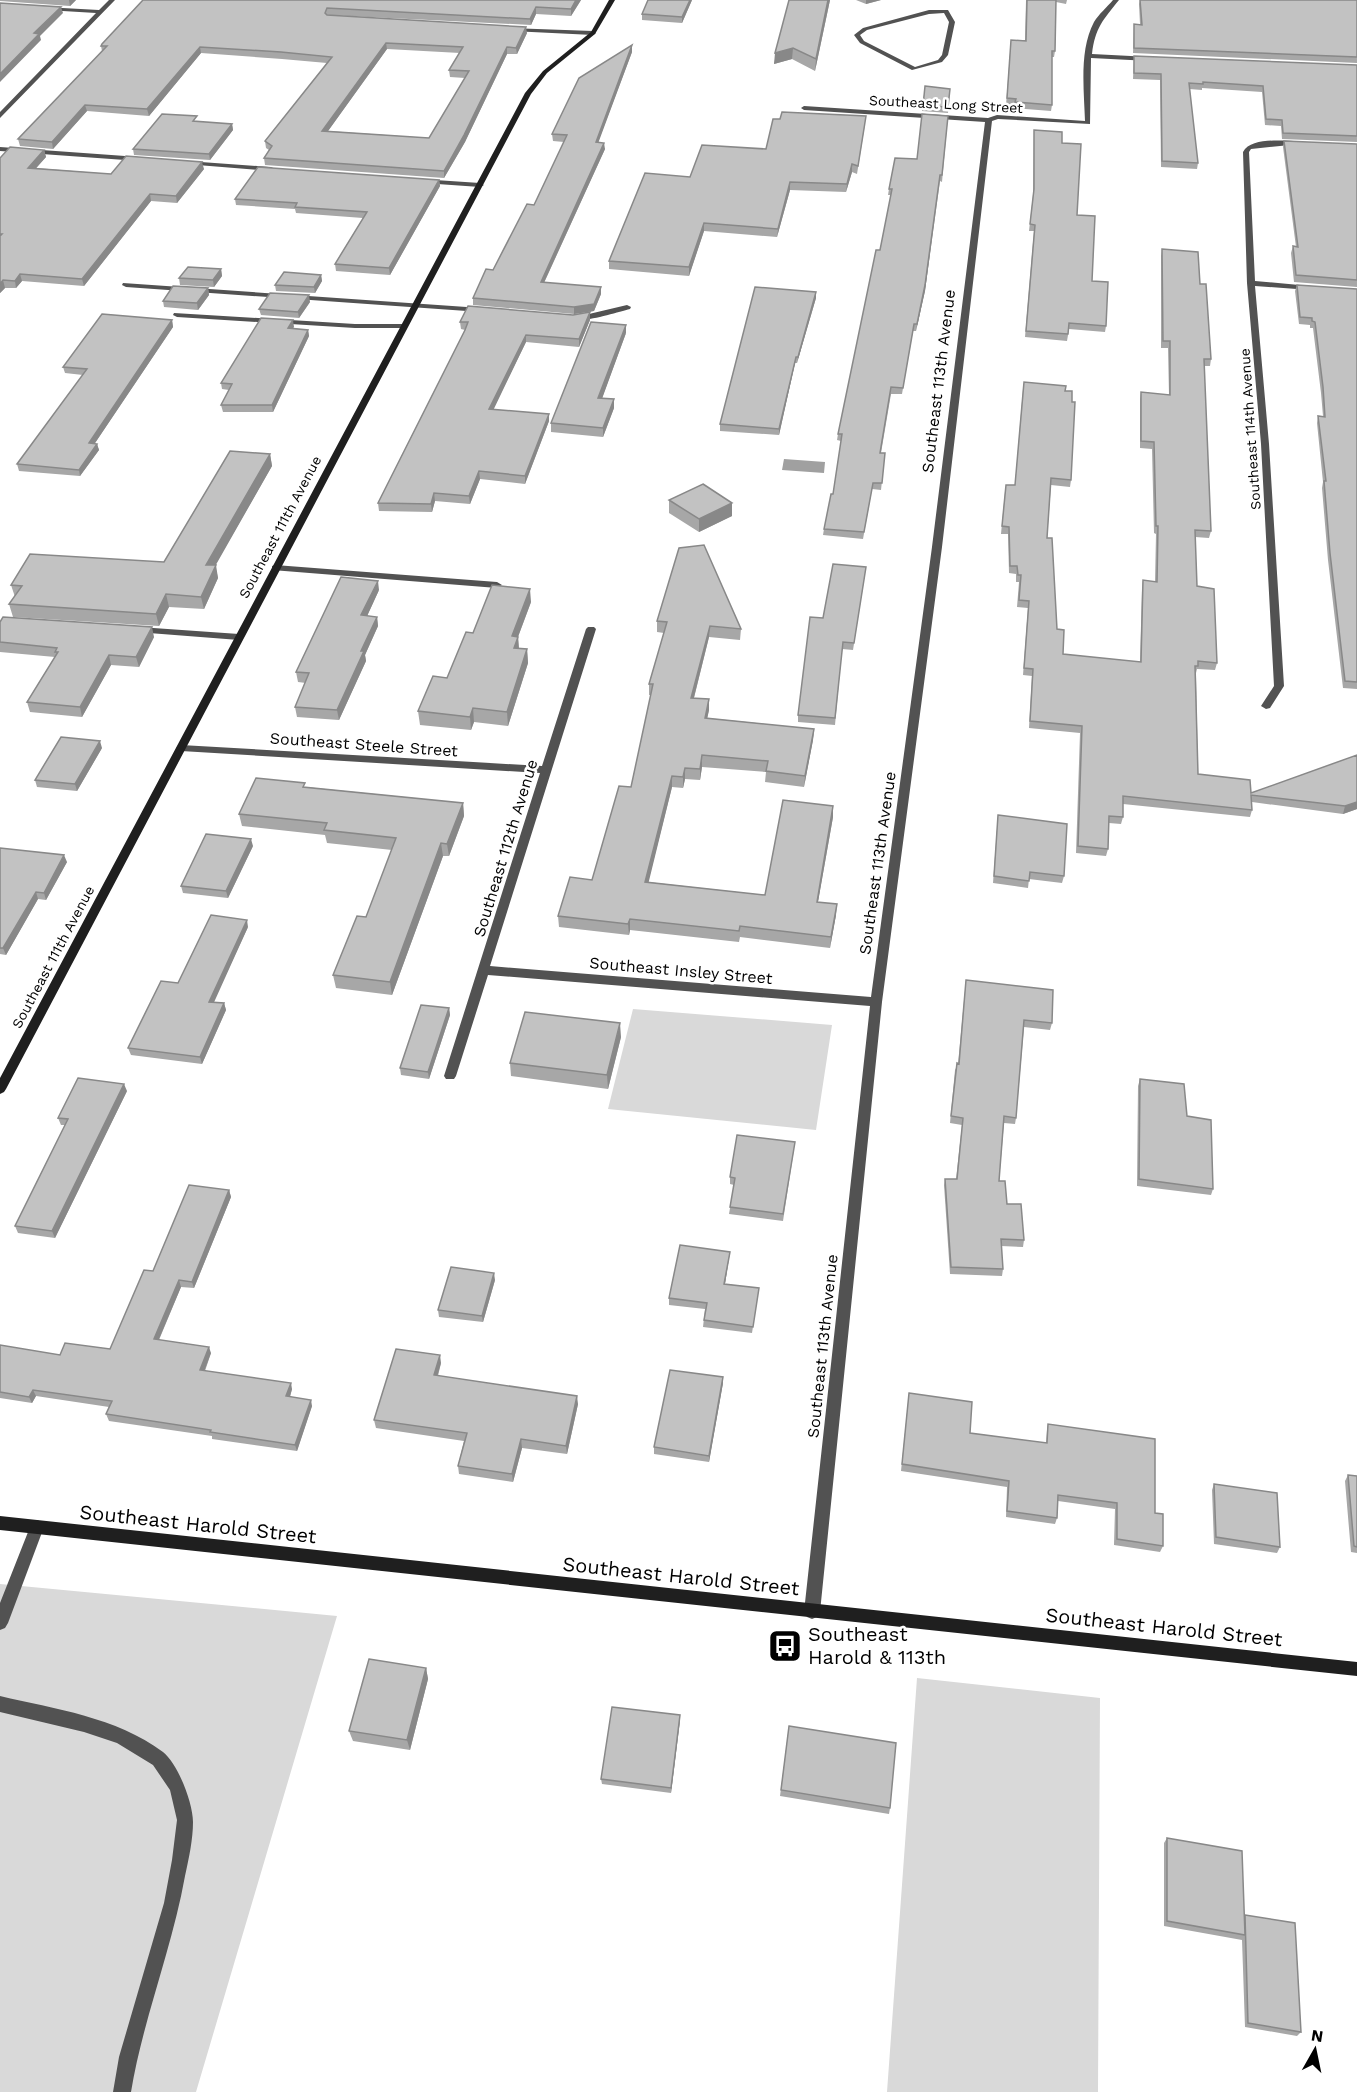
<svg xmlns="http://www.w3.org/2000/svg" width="1357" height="2092" font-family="'Work Sans',sans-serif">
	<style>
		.green { fill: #d9d9d9 }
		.water { fill: #a0a0a0 }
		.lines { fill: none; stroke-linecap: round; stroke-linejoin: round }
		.lane { fill: #525252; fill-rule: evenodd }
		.street { fill: #525252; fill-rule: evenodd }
		.secondary { fill: #1f1f1f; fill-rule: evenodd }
		.wall { fill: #a7a7a7; fill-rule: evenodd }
		.shaded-wall { fill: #888 }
		.building { fill: #c2c2c2; stroke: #888; stroke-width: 1.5; fill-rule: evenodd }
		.labels { text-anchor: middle; stroke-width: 5; stroke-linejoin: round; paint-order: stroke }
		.far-street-label { font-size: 14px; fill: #000; stroke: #fff }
		.street-label { font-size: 16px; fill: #000; stroke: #fff }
		.near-street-label { font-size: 20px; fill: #000; stroke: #fff }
		.near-poi-label { font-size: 20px; fill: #000; stroke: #fff; text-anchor: start }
	</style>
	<rect width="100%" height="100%" fill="#fff"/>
	<path class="green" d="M633,1009L832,1025L816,1130L608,1109Z
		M0,1584L337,1616L196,2092H0Z
		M917,1678L1100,1698L1098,2092H887Z"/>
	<path class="water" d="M784,459L825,462L824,473L782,470Z"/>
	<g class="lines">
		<path class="lane" d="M929,10H948L955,22L948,55L942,62L912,70L860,43L854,35L863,28ZM944,13L949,22L942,55L938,60L915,67L864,41L860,35L867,30L929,14Z
			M123,283L481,308L485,310L481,312L126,287L122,285Z
			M627,305L631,307L630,309C617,312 583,324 572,318Z
			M174,313L355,324H404L408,326L404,328H355L177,317L173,315Z
			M275,565L497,582L502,585L497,588L272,570V566Z
			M139,627L239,634L244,637L239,640L136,632L134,630Z
			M37,1520L42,1522L44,1527L8,1623L5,1628L0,1630V1603L30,1527L32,1522Z
			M0,1696C55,1709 116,1717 163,1752C178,1764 193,1803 193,1822C193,1839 189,1858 185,1876C172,1949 143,2019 131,2092H113L119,2057L164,1903L172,1860L177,1820L170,1790L153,1765L117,1743L84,1732L0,1712Z"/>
		<path class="street" d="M109,0H115L0,118V112L96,13L46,10L44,7L99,10Z
			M1113,0H1119C1103,20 1095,28 1092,54L1150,57L1153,59L1150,61L1091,58L1090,124L998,119L992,121L942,547L882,1002L820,1612L817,1617L812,1619L807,1617L804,1612L870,1006L488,975L456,1076L454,1079H446L444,1076L540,773L181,751L176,748L181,745L542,766L586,629L588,627H594L596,629L490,966L871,997L932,547L985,122L804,110L801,108L804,106L988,118L997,115L1085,121C1084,90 1079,50 1094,22C1099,14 1107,7 1113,0Z
			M509,28L593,31L596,33L593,35L511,31Z
			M1298,141L1301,143L1300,144L1251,149L1249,152L1255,281L1310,286L1314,288L1310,290L1255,286L1269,444L1284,686L1270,708L1266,709L1261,706L1274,686L1261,444L1247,283L1243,152C1251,137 1282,141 1298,141Z
			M0,147L139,157L142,159L139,161L0,151Z
			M187,161L271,167L275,169L271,171L185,164L184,163Z
			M420,179L480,183L484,185L480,187L423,183H420Z"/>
		<path class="secondary" d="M609,0H615L595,34L547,73L531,94L6,1089L4,1092L0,1094V1078L525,93L543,71L591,32Z
			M0,1516L1357,1662V1676L0,1530Z"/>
	</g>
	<path class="wall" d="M0,0H76L70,6L0,1Z
		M143,0H581L571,16L536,14L531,25L328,15L527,33L517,54H507L465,142L444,178L265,165L264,158L269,150L266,148L265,141L327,63L282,59L201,53L149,116L87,111L53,149L20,146L18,139L102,51L101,46ZM387,49L460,53L449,70L450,77L465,78L429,138L328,131Z
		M692,0L682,23L642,20V14Z
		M789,0H830L815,71L792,59L774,64Z
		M856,0H881L866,4Z
		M1026,0H1067L1066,4L1056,2L1055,51L1054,57H1052V105L1051,111L1014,108L1015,105H1006L1011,40H1025Z
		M1140,0H1357V63L1133,53L1134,24H1140L1139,4Z
		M632,45V52L598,142L605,149L544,283L601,287V294L594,311L574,314L473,305V298L493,270L534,205L564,142L553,141L552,134Z
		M1134,56L1357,65V142L1282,139L1281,126L1265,125L1262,92L1202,88V90L1189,89L1198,163L1197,169L1161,167L1160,80L1133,79Z
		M925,86L950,89L948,113L922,111Z
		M948,116L942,182L940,181L925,291L916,331H913L902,394H891L881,453H885L881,490L872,489L863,539L823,535L824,529L833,494L841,441L837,440L838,434L880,250L891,195H888L889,189L917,159Z
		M198,122L232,124L233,130L210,160L134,155L133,149Z
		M865,124L857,174L852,172L846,192L790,190L777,237L704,231L689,276L609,269V261L690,177L766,149Z
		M1034,130L1062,143L1077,215L1092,281L1106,326L1105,332L1069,329L1067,341L1025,337L1034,231H1029L1033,195Z
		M1284,141L1357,144V287L1294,282L1291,253L1293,246L1296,247L1283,147Z
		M44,150L46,157L36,168L111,174L204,169L177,203L151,201L84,286L22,281L16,288H5L0,293V158Z
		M439,180L440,186L390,275L336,271L335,264L363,218L296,213L295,209L236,205L235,199Z
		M1162,249L1200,284L1211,359L1210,366H1204L1211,531L1209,538L1195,537L1197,586L1217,663L1215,670L1197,669L1196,673L1198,774L1251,793L1357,755V809L1343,814L1252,802V810L1250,817L1123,804V817L1121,824L1109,823L1108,849L1106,856L1076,853L1080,733L1029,728L1032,676L1023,675L1028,608L1017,607L1019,582H1016V574L1009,573L1008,534H1001L1005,492L1015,485L1023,389L1065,391L1071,480L1070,487L1051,485L1047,538L1057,629L1063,654L1140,662L1142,588L1143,580L1155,582L1156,534L1154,533L1152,449L1140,448V399L1141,392L1169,395L1168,348H1161V256Z
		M221,269L222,276L214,287L180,285L179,278Z
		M321,275L322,281L315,293L276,291L275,285Z
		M1297,285L1357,289V689L1343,688L1328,560L1322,488L1323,482L1317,423L1318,416H1323L1321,393L1313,328H1310V325L1299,324L1295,291Z
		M208,288L209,295L198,310L164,307L163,301Z
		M816,292V298L797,363H795L779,435L720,431V424Z
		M310,302L299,318L261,315L259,309Z
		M590,312V320L579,347L526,342L493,409L549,421L525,484L480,479L470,504L435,501L432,512L379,511L378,503L465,330L461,329L460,322L573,315Z
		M172,320L173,327L95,443L97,444L99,450L80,476L19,471L17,464L83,375L65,373L63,367Z
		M294,327L293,328L308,330L309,336L273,412H223L221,405L229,390L222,389L221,383Z
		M626,333L602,398L614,408L603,437L551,432V423Z
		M270,454L272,466L215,565L218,578L204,609L169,607L159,626L13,617L9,604L15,597L11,585L164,562Z
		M669,500L732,503V516L699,532L669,513Z
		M865,574L853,650L842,649L835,725L798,722V715L823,618Z
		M379,590L367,616L377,617L378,626L365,655L366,661L339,720L297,717L295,707L306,683L298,682L296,672Z
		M531,602L518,637L519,648L527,649L528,663L508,726L474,722L471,730L420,725L418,711L447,678L473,633Z
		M657,621L741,629L740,640L709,637L694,698L709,699V710L707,718L814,729L813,740L804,787L765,782L766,772L702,767L700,780L685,779L683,788L672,787L648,882L765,895L833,806V817L818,902L836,915L830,948L740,937L739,942L630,930L629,935L559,927L558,916L592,880L631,787L651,695H649V684L664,633L657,632Z
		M0,622L154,637L139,667L111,665L82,717L30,712L27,702L55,657L0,652Z
		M102,748L77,791L37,787L35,780Z
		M306,787L463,803L464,816L449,856H443L392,995L336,988L333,975L366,917L392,850L327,843L325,835L242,826L239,814Z
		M998,815L1064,876L1062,883L1029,879L1028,888L993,883Z
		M253,846L228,898L183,893L181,886Z
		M0,848L67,862L46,900L38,899L6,955L0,954Z
		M248,927L213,1002L224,1003L226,1010L202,1064L131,1055L128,1048L178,983Z
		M966,980L1052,1023L1050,1030L1024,1027L1016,1118L1015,1124L1004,1123L999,1181L1007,1204L1024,1240L1023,1247L1001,1246L1003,1269L1002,1276L950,1274L944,1185L945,1179H956L962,1125L950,1123L955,1070L958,1064Z
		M449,1008L450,1015L429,1079L401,1075L400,1068Z
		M621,1037L608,1089L511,1076L510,1063Z
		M1140,1079L1187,1116L1213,1189L1211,1195L1137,1186L1138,1086Z
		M127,1091L55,1238L18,1233L15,1226L65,1125H61L58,1118Z
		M794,1149L783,1221L729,1214L734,1185L730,1184V1177Z
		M229,1190L231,1197L194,1288L181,1287L159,1340L211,1353L205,1371L292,1389L290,1397L312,1406L297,1451L212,1439V1436L109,1421L106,1414L109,1407L36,1396L32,1403L0,1398V1345L60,1355L110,1349L153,1271Z
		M730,1252L729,1258L725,1284L759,1288L752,1333L703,1327L705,1309L669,1305V1298Z
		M495,1280L483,1322L439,1317L438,1310Z
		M441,1363L438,1376L578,1404L567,1454L522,1448L513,1482L459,1474L458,1466L464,1441L376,1428L374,1420Z
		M723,1383L709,1462L654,1454V1447Z
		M909,1393L970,1433L1046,1443L1047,1430L1048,1424L1155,1513L1163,1546L1160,1552L1114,1545L1115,1509L1058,1501L1057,1518L1055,1524L1006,1517L1007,1487L901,1471Z
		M1348,1475L1357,1476V1553L1351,1552L1345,1481Z
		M1214,1484L1280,1547L1277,1553L1214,1544L1212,1490Z
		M426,1668L428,1679L410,1750L353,1741L349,1731Z
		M680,1720L671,1793L602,1784L601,1779Z
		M789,1726L890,1808L889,1814L780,1796Z
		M1167,1838L1245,1915L1301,2032L1297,2036L1245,2027L1242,1940L1164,1926V1843Z"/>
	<path class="shaded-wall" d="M69,0H76L70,6Z
		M576,0H581L571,16V9Z
		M690,0H692L682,23V17Z
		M828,0H830L815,71L816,59Z
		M866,0H881L866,4Z
		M61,7L63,13L40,36L41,40L0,82V74L34,33Z
		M536,7V14L531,25L530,19Z
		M526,27L527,33L517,54L516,48Z
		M386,43L387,49L323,138L322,131Z
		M632,45V52L596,149V142Z
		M200,47L201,53L149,116L147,109Z
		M507,47V54L465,142L444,178V171Z
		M793,48L792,59L774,64L775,53Z
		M85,105L87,111L53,149L52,142Z
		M232,124L233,130L210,160L209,154Z
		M604,143L605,149L541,289V282Z
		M44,150L46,157L30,175L28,168Z
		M202,162L204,169L177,203L176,196Z
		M852,164V172L846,192L847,184Z
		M940,175L925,291L916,331L917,324Z
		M439,180L440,186L390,275L389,268Z
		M790,182V190L777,237L778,229Z
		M150,194L151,201L84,286L82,279Z
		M704,223V231L689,276V267Z
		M221,269L222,276L214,287L213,280Z
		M20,274L22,281L16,288L15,281Z
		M321,275L322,281L315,293L314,287Z
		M3,280L5,288L0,293V284Z
		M601,287V294L594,311L574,314V307Z
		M208,288L209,295L198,310L197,303Z
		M816,292V298L797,363L798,357Z
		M309,295L310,302L299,318L298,312Z
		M590,312V320L579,347V339Z
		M172,320L173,327L91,449L89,443Z
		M293,320L294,327L289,334L288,328Z
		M626,325V333L599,407L598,398Z
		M308,330L309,336L273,412L272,405Z
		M526,335V342L490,417L489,409Z
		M796,357L795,363L779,435V429Z
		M614,399V408L603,437V428Z
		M549,414V421L525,484V476Z
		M97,444L99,450L80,476L79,470Z
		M270,454L272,466L209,577L206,565Z
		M479,471L480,479L470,504L469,496Z
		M434,493L435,501L432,512L431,504Z
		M732,503V516L699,532V519Z
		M216,565L218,578L204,609L201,597Z
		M378,581L379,590L363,625L361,615Z
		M530,589L531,602L513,650L512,636Z
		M166,594L169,607L159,626L156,614Z
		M377,617L378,626L365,655L366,661L339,720L337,710L361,651Z
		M710,626L709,637L691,709V698Z
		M152,627L154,637L139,667L136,657Z
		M518,637L519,651L514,648Z
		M527,649L528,663L508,726L507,712Z
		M109,655L111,665L82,717L80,707Z
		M709,699V710L705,729V718Z
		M473,708L474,722L471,730L470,717Z
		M814,729L813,740L804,787L805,776Z
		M100,741L102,748L77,791L75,784Z
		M702,755V767L700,780V769Z
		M685,768V779L683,788V777Z
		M672,776V787L646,893L645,882Z
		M1357,802V809L1343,814L1345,806Z
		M463,803L464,816L449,856L447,844Z
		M833,806V817L816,913L817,902Z
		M251,839L253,846L228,898L226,891Z
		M441,843L443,856L392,995L390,982Z
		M64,855L67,862L46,900L44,893Z
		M36,892L38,899L6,955L3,948Z
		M837,904L836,915L830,948L831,937Z
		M630,919V930L629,935L628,924Z
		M247,920L248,927L211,1009L209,1002Z
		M224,1003L226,1010L202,1064L200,1057Z
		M449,1008L450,1015L429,1079L428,1072Z
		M620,1023L621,1037L608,1089L607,1075Z
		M124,1084L127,1091L55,1238L52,1231Z
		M229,1190L231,1197L194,1288L192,1282Z
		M730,1252L729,1258L724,1290V1284Z
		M494,1273L495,1280L483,1322L482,1316Z
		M179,1280L181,1287L156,1346L154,1339Z
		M209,1347L211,1353L202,1377L200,1370Z
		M440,1355L441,1363L435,1384L434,1375Z
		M723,1377V1383L709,1462V1456Z
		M291,1383L292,1389L288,1403L286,1396Z
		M33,1390L36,1396L32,1403L29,1397Z
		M577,1396L578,1404L567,1454L566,1446Z
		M311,1400L312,1406L297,1451L295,1445Z
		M521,1439L522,1448L513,1482L512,1474Z
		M426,1668L428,1679L410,1750L407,1740Z
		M680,1715V1720L671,1793V1788Z"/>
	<path class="building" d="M143,0H576L571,9L536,7L530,19L327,8L325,13L327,15L526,27L516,48L507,47L464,135L444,171L264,158L272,146L265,141L332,57L281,52L200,47L147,109L85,105L52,142L18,139L107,46H101L102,44ZM386,43L463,47L449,70L469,71L429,138L322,131Z
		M648,0H690L682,17L642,14Z
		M789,0H828L816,59L793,48L775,53Z
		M1027,0H1056L1055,51H1052V105L1015,102L1016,99L1007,98L1011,40L1026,41Z
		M1140,0H1357V57L1134,48V24L1142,25Z
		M0,3L61,7L34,33L39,34L0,74Z
		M632,45L596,142L604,143L541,282L601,287L594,304L574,307L473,298L486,269L493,270L527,204L534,205L567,135L552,134L579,78Z
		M1134,56L1357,65V136L1283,133L1282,120L1266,119L1263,86L1203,82V84L1189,83L1198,163L1162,161L1161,74L1134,73Z
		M925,86L950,89L948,107L923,106Z
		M782,112L866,116L858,166L852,164L847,184L790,182L778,229L704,223L689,267L609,261L645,173L690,177L702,145L766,149L773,119H780Z
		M162,114L197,116L193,121L232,124L209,154L133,149Z
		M922,114L948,116L942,175H940L925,285L917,324H914L903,388L891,387L880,453H885L882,483H873L864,532L824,529L831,494H833L842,434H838L876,250H880L892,189H889L895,158L917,159Z
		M1034,130L1062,132V143L1081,144L1077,215L1095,216L1092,281L1108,282L1106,326L1069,323L1068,334L1026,331L1035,225L1030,224L1034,189Z
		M1284,141L1357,144V280L1296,275L1293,246L1298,247Z
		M10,147L44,150L28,168L111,174L126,156L202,162L176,196L150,194L82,279L20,274L15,281L3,280L0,284V236L2,234H0V158Z
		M258,167L439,180L389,268L335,264L367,212L295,207L297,203L235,199Z
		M1162,249L1198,252L1200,284H1206L1211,359H1204L1211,531L1195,530L1197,586L1214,589L1217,663L1198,661V666H1195L1198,774L1250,780L1251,793L1357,755V802L1345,806L1251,795L1252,810L1123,796V817L1109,816L1108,849L1078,846L1082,726L1030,721L1033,669L1024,668L1029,601L1019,600L1021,575H1018L1017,566H1010L1009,527L1002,526L1006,485H1015L1024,382L1066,386L1065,391H1072V402H1075L1071,480L1051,478L1047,538H1052L1057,629L1064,630L1063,654L1141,662L1143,580L1157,582L1158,526H1156L1154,442L1141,441V392L1170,395V341H1163Z
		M188,267L221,269L213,280L179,278Z
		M284,272L321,275L314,287L275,285Z
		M1297,285L1357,289V682L1345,681L1330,553L1324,481H1326L1318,416L1325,417L1323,387L1315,322L1312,321V318L1300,317Z
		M173,286L208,288L197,303L163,301Z
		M755,287L816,292L798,357H796L779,429L720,424Z
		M270,293L309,295L298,312L259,309Z
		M468,306L573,315L590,312L579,339L526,335L489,409L549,414L525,476L479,471L469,496L434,493L431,504L378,503L465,330L468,322H460Z
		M102,314L172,320L89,443L97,444L79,470L17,464L87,369L63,367Z
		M261,318L293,320L288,328L308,330L272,405H221L232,384L221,383Z
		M591,322L626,325L598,398L614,399L603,428L551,423Z
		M230,451L270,454L206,565H216L201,597L166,594L156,614L9,604L22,586L11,585L30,554L164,562Z
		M703,484L732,503L699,519L669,500Z
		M704,545L741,629L710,626L691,698L709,699L705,718L814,729L805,776L766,771L768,761L702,755L700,769L685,768L683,777L672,776L645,882L765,895L783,800L833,806L817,902L837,904L831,937L740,926L739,931L630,919L628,924L558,916L570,877L592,880L619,786L631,787L653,684H649L667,622L657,621L679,548Z
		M833,564L866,567L854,643L843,642L835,718L798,715L810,617L823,618Z
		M341,577L378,581L361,615L377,617L361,651H364L337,710L295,707L309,673L296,672Z
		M492,585L530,589L512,636L518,637L514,648L527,649L507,712L473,708L470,717L418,711L433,676L447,678L466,632L473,633Z
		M3,617L152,627L136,657L109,655L80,707L27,702L58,652H55L57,648L0,642V622Z
		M61,737L100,741L75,784L35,780Z
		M256,778L305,783L303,787L463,803L447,844L441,843L390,982L333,975L357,916L366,917L396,838L324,830L327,823L239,814Z
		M998,815L1067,824L1064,876L1030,872L1029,881L994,876Z
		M206,834L251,839L226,891L181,886Z
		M0,848L64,855L44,893L36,892L3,948H0Z
		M211,915L247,920L209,1002L224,1003L200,1057L128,1048L161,981L178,983Z
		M966,980L1053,990L1052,1023L1024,1020L1016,1118L1004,1116L999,1181H1005L1007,1204H1021L1024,1240L1001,1239L1003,1269L951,1267L945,1179H957L963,1118L951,1116L957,1063L959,1064Z
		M421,1005L449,1008L428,1072L400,1068Z
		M525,1012L620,1023L607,1075L510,1063Z
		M78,1078L124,1084L52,1231L15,1226L68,1119L58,1118Z
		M1140,1079L1184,1084L1187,1116L1211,1120L1213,1189L1139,1179Z
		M737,1135L795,1142L783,1214L730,1207L735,1178L730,1177Z
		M189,1185L229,1190L192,1282L179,1280L154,1339L209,1347L200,1370L291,1383L286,1396L311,1400L295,1445L210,1432L211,1430L106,1414L112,1401L33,1390L29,1397L0,1392V1345L60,1355L65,1343L110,1349L144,1270L153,1271Z
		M680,1245L730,1252L724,1284L759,1288L753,1327L704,1320L707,1303L669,1298Z
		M451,1267L494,1273L482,1316L438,1310Z
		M396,1349L440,1355L434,1375L577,1396L566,1446L521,1439L512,1474L458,1466L467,1433L374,1420Z
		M670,1370L723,1377L709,1456L654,1447Z
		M909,1393L972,1402L970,1433L1047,1443L1048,1424L1155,1439V1513L1163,1514V1546L1117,1539V1503L1058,1495L1057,1518L1007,1511L1009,1481L902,1464Z
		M1348,1475L1357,1476V1547L1354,1546Z
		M1214,1484L1277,1493L1280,1547L1216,1537Z
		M369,1659L426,1668L407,1740L349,1731Z
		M612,1707L680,1715L671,1788L601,1779Z
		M789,1726L896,1743L890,1808L781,1790Z
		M1167,1838L1242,1851L1245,1935L1167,1921Z
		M1245,1915L1295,1923L1301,2032L1248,2023Z"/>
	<defs>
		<symbol id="bus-square" viewBox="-11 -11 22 22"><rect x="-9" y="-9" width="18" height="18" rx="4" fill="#000" stroke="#fff"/><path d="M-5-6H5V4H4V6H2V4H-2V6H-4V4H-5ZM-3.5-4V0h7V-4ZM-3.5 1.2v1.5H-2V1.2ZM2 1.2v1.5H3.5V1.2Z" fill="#fff"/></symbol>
	</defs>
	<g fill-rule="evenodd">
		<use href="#bus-square" x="766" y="1627" width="38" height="38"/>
	</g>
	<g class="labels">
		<g class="far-street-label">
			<text transform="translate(946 104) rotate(3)" y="5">Southeast Long Street</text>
			<text transform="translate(1250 429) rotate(-94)" y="5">Southeast 114th Avenue</text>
			<text transform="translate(280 527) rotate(-62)" y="5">Southeast 111th Avenue</text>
			<text transform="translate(53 957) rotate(-62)" y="5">Southeast 111th Avenue</text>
		</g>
		<g class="street-label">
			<text transform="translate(938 381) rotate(-83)" y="6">Southeast 113th Avenue</text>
			<text transform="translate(364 744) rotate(4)" y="6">Southeast Steele Street</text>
			<text transform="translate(505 848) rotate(-73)" y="6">Southeast 112th Avenue</text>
			<text transform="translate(877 863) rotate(-82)" y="6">Southeast 113th Avenue</text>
			<text transform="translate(681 970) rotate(5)" y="6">Southeast Insley Street</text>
			<text transform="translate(822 1346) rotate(-84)" y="6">Southeast 113th Avenue</text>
		</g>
		<g class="near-street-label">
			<text transform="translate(198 1524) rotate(6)" y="7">Southeast Harold Street</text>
			<text transform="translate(681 1576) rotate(6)" y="7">Southeast Harold Street</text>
			<text transform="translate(1164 1627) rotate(6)" y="7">Southeast Harold Street</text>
		</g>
		<g class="near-poi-label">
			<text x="808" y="1641">Southeast<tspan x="808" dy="23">Harold &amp; 113th</tspan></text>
		</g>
	</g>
	<g transform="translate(1315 2050) rotate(9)" stroke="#ffffff" stroke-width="4.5" paint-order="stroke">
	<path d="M0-4.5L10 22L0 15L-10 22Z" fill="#000000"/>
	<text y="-9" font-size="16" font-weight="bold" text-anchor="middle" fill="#000000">N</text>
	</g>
</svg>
